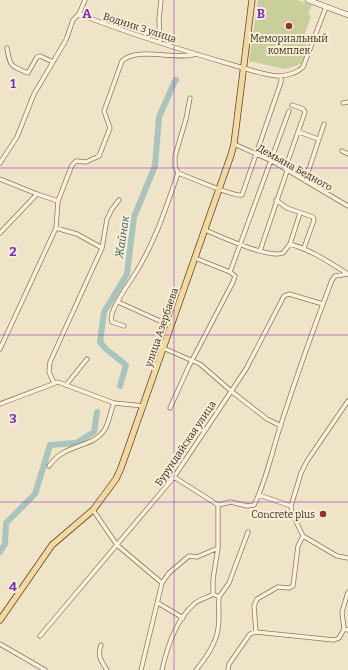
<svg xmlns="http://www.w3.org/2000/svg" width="348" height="670" font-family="Bitter,serif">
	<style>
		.green { fill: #c9cf9b }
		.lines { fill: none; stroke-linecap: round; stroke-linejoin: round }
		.river { stroke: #a9c4bc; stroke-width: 6 }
		.minor-casing { stroke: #8d765c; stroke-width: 5 }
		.secondary-casing { stroke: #6f573f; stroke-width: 6 }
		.primary-casing { stroke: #5b4430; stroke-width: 7 }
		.minor { stroke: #faf1dc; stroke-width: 3.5 }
		.secondary { stroke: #faf1dc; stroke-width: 5 }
		.primary { stroke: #f3d9a0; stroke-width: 5.5 }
		.grid { fill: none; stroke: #7b2cbf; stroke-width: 1; stroke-opacity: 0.55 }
		.poi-dot { fill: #9e2a2b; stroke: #f7eed8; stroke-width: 1.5 }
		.labels { text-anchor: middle; stroke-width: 4; stroke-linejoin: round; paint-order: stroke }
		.street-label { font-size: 10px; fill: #3d2e20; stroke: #f7eed8 }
		.poi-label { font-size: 10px; fill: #3d2e20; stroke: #f7eed8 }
		.water-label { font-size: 11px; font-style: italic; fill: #2f5d5a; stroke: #f7eed8 }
		.grid-label { font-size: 13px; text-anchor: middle; font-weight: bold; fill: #7b2cbf; stroke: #f7eed8; stroke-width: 4; stroke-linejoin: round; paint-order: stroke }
	</style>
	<rect width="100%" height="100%" fill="#f0e4c8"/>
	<path class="green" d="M258,0H297L312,5L308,14L311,16L303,39C311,49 307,54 301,64L285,69L249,61Z"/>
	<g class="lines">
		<path class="river" d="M120,386L126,365L106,349L100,342L104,312L127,274L134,217L155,166L159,117L174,83L176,80
			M0,552L5,544L6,523L35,494L50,445L76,443L94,432L97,412"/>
		<defs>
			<path id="minor" d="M79,14L85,0
				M160,43L159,19L161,0
				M7,48C10,66 10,66 28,73L37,57L40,56L53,62
				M343,103L348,102
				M299,132L318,139
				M234,144L272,161L348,206
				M342,151L348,154
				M0,163L17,137L34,94L66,40L73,20L79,14C130,34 181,50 233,65C248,69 263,75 278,76C286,76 297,73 303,67L326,7
				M285,169L305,112L303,109L292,105
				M178,173C190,177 233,197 242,195L281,82V76
				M0,179L37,194
				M305,181L324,124
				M276,200L287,208L313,217L314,220L304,248
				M56,228L77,234L102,248
				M205,230C220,236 268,259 283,253L290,244C311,250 329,262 348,274
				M0,233L37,194L58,201
				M290,244L300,213
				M260,251L287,171
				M230,272L289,111
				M118,302L171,326
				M124,326L112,322C107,313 128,285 133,277C154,245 166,208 178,173L175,166V156L186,119L190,98
				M163,348L200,364L231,391L267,419L281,426
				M0,349L56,228L58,201L72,165L76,161L86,162L99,156L110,128L104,111L122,61C138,46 176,61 196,54
				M54,383L49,372L50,362L102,248L107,219L112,209L119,200
				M66,385L87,359
				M348,401L307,461L301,473L291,506L292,513L303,536L337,556L348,558
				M0,404L58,382L114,403L144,406
				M170,408L189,366L233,282L235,276L230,272L195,258
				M49,466C65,443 91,448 103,432C109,425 110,412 114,403
				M174,477L218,505L231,502L247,506L254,505C267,479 272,451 281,424C297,375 314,327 332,280L335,276L348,274
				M259,495L291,506
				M93,510L117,545L162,583
				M213,594V579L218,548V505
				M219,597L229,583L248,532
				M158,603L183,618
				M344,629L342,612L348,592
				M256,632L254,606L257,599L278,587L289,588L293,586L298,546L303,536
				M40,636L174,477L246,369L284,296L289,294L323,304
				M0,644L45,670
				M101,645C97,655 101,661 107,670
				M141,670L162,583L169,573L189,556L197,557L218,548
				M162,670C167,647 176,620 194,604C199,599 208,598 213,594L219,597C218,607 220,619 218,629C216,644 206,658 196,670
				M228,670L229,664L250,634L256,632L334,640L339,638L344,629L348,630"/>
			<path id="secondary" d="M308,0L348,15"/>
			<path id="primary" d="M0,620L52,545L93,510L116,479L121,468L231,155L234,144L252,0"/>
		</defs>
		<use href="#minor" class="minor-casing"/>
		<use href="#secondary" class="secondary-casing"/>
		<use href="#primary" class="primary-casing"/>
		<use href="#minor" class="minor"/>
		<use href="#secondary" class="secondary"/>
		<use href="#primary" class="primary"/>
	</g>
	<path class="grid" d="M174,0V670M0,168H348M0,335H348M0,502H348"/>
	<g class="poi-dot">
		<circle cx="289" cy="26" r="4"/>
		<circle cx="323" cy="514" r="4"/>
	</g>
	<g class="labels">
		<g class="street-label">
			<text transform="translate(140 27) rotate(18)" y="4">Водник 3 улица</text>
			<text transform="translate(295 167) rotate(29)" y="4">Демьяна Бедного</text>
			<text transform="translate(161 327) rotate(-71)" y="4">улица Азербаева</text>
			<text transform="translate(185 443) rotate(-56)" y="4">Бурундайская улица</text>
		</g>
		<g class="poi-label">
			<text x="289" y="42">Мемориальный<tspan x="289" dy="12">комплек</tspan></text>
			<text x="315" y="518" text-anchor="end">Concrete plus</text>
		</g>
		<g class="water-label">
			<text transform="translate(122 237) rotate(-81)" y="4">Жайнак</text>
		</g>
	</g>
	<g class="grid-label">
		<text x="87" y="18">A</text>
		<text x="261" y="18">B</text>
		<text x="13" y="88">1</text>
		<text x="13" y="256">2</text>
		<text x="13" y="423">3</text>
		<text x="13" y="591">4</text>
	</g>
</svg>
